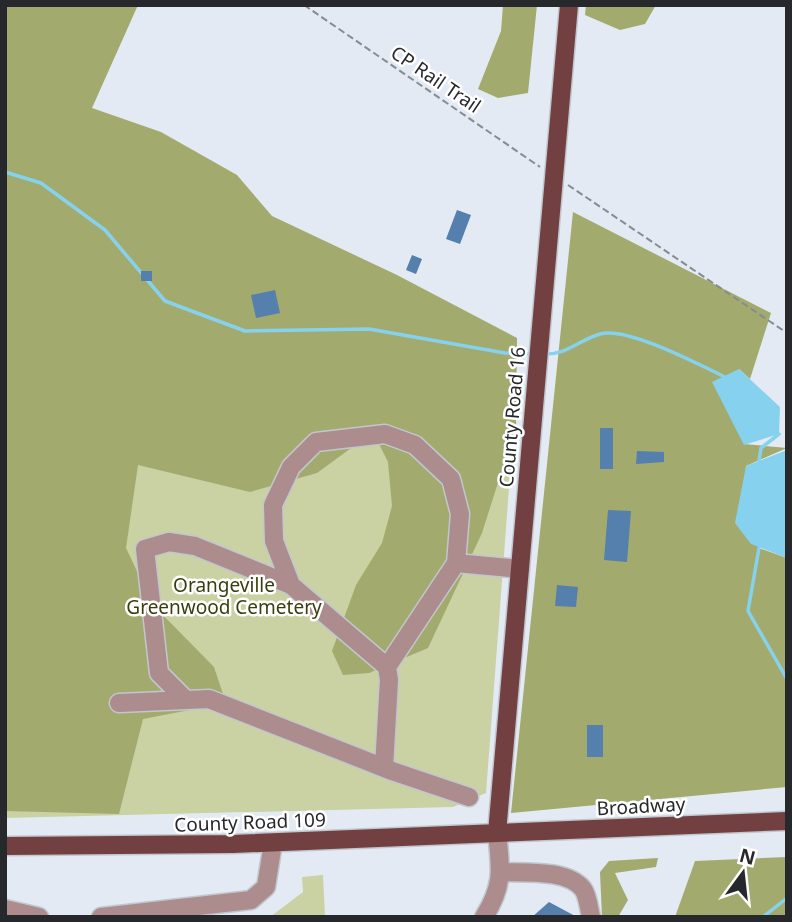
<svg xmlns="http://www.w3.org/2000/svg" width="792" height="922" font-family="'Noto Sans',sans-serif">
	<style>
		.green { fill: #cad1a3 }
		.forest { fill: #a2ab6d }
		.water { fill: #86d2ee }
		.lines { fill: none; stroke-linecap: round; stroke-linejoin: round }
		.stream { stroke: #86d2ee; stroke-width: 3.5 }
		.building { fill: #557fad }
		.minor-casing { stroke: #c1c7cf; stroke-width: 21 }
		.major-casing { stroke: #c1c7cf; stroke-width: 21 }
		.path { stroke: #878b92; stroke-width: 2; stroke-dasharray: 7 3.5; stroke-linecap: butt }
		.minor { stroke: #ac8c8c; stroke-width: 18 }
		.major { stroke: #734042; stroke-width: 18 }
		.labels { text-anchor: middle; stroke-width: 5; stroke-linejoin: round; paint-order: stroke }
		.street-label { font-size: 19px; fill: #26282c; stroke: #fff }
		.park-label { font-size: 19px; fill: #393e0d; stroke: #fff }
	</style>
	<rect width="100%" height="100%" fill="#e3eaf3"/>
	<path class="green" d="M5,375L517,382L486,793L453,807L5,818Z
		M323,875L325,917H270L303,892L302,877Z"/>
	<path class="forest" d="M5,5H138L92,108L161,132L237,175L272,216L397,275L517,338L516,426L482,533L428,648L369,673L343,675L332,651L356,585L382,543L392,506L388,462L373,432L317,473L250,492L138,465L126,548L153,605L214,667L226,703L143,719L119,814L5,811Z
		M503,5H537L528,93L498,98L478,89L501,31Z
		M586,5H656L645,24L620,30L585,15Z
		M573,212L771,313L750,379L739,369L744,444L787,448L746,466L759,548L787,558V787L511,813Z
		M787,857V917H675L695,861Z
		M658,858L656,867L615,873L628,900L618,917H602L600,872L609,861Z"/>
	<path class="water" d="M739,369L780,407L779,434L744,445L712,382Z
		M787,450V558L751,544L735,523L746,466Z"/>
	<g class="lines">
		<path class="stream" d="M5,172L41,183L105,230L165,301L245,331L369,329L505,353L533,354
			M544,354C567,355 579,340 600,334C626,326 698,364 723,376
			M759,461L761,448L779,434
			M759,548L748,611L787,679
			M763,917L787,898"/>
	</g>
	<path class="building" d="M457,210L471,215L460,244L446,239Z
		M412,255L422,259L416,274L406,270Z
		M141,271H152V281H141Z
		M275,290L280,313L256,318L251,295Z
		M600,428H613V469H600Z
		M637,451L664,452V462L636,464Z
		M608,510L631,511L627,562L604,560Z
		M557,585L578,587L576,607L555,606Z
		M587,725H603V757H587Z
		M549,902L577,917H532Z"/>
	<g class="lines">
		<defs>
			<path id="minor" d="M456,563L520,569
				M291,585L274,541L273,505L291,467L316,442L385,434L415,445L451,479L460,514L456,563L387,667
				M186,700L159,673L145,549L169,542L195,546L291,585L387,667L389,680L384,768
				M119,703L209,699L392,771L469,797
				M501,872C525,873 567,869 583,889C588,896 589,909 591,917
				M5,909L39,917
				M101,917L251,900L266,887L273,843
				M484,917C504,885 501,869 497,833"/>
			<path id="major" d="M497,833L569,5
				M5,846L233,844L787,821"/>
		</defs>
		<use href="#minor" class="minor-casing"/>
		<use href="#major" class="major-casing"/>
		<path class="path" d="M304,5L540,167
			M568,185L787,333"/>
		<use href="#minor" class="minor"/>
		<use href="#major" class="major"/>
	</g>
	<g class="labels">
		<g class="street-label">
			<text transform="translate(436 79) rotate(34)" y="7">CP Rail Trail</text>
			<text transform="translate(512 417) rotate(-85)" y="7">County Road 16</text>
			<text transform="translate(641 806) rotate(-3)" y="7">Broadway</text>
			<text transform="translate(250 822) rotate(-2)" y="7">County Road 109</text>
		</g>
		<g class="park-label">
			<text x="224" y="592">Orangeville<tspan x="224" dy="22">Greenwood Cemetery</tspan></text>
		</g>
	</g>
	<rect width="792" height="922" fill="none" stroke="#26282c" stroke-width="14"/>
	<g transform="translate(743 873) rotate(15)" stroke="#ffffff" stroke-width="5" paint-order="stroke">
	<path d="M0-5L12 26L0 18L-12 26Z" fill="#26282c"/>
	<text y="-10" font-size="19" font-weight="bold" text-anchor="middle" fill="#26282c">N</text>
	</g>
</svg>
